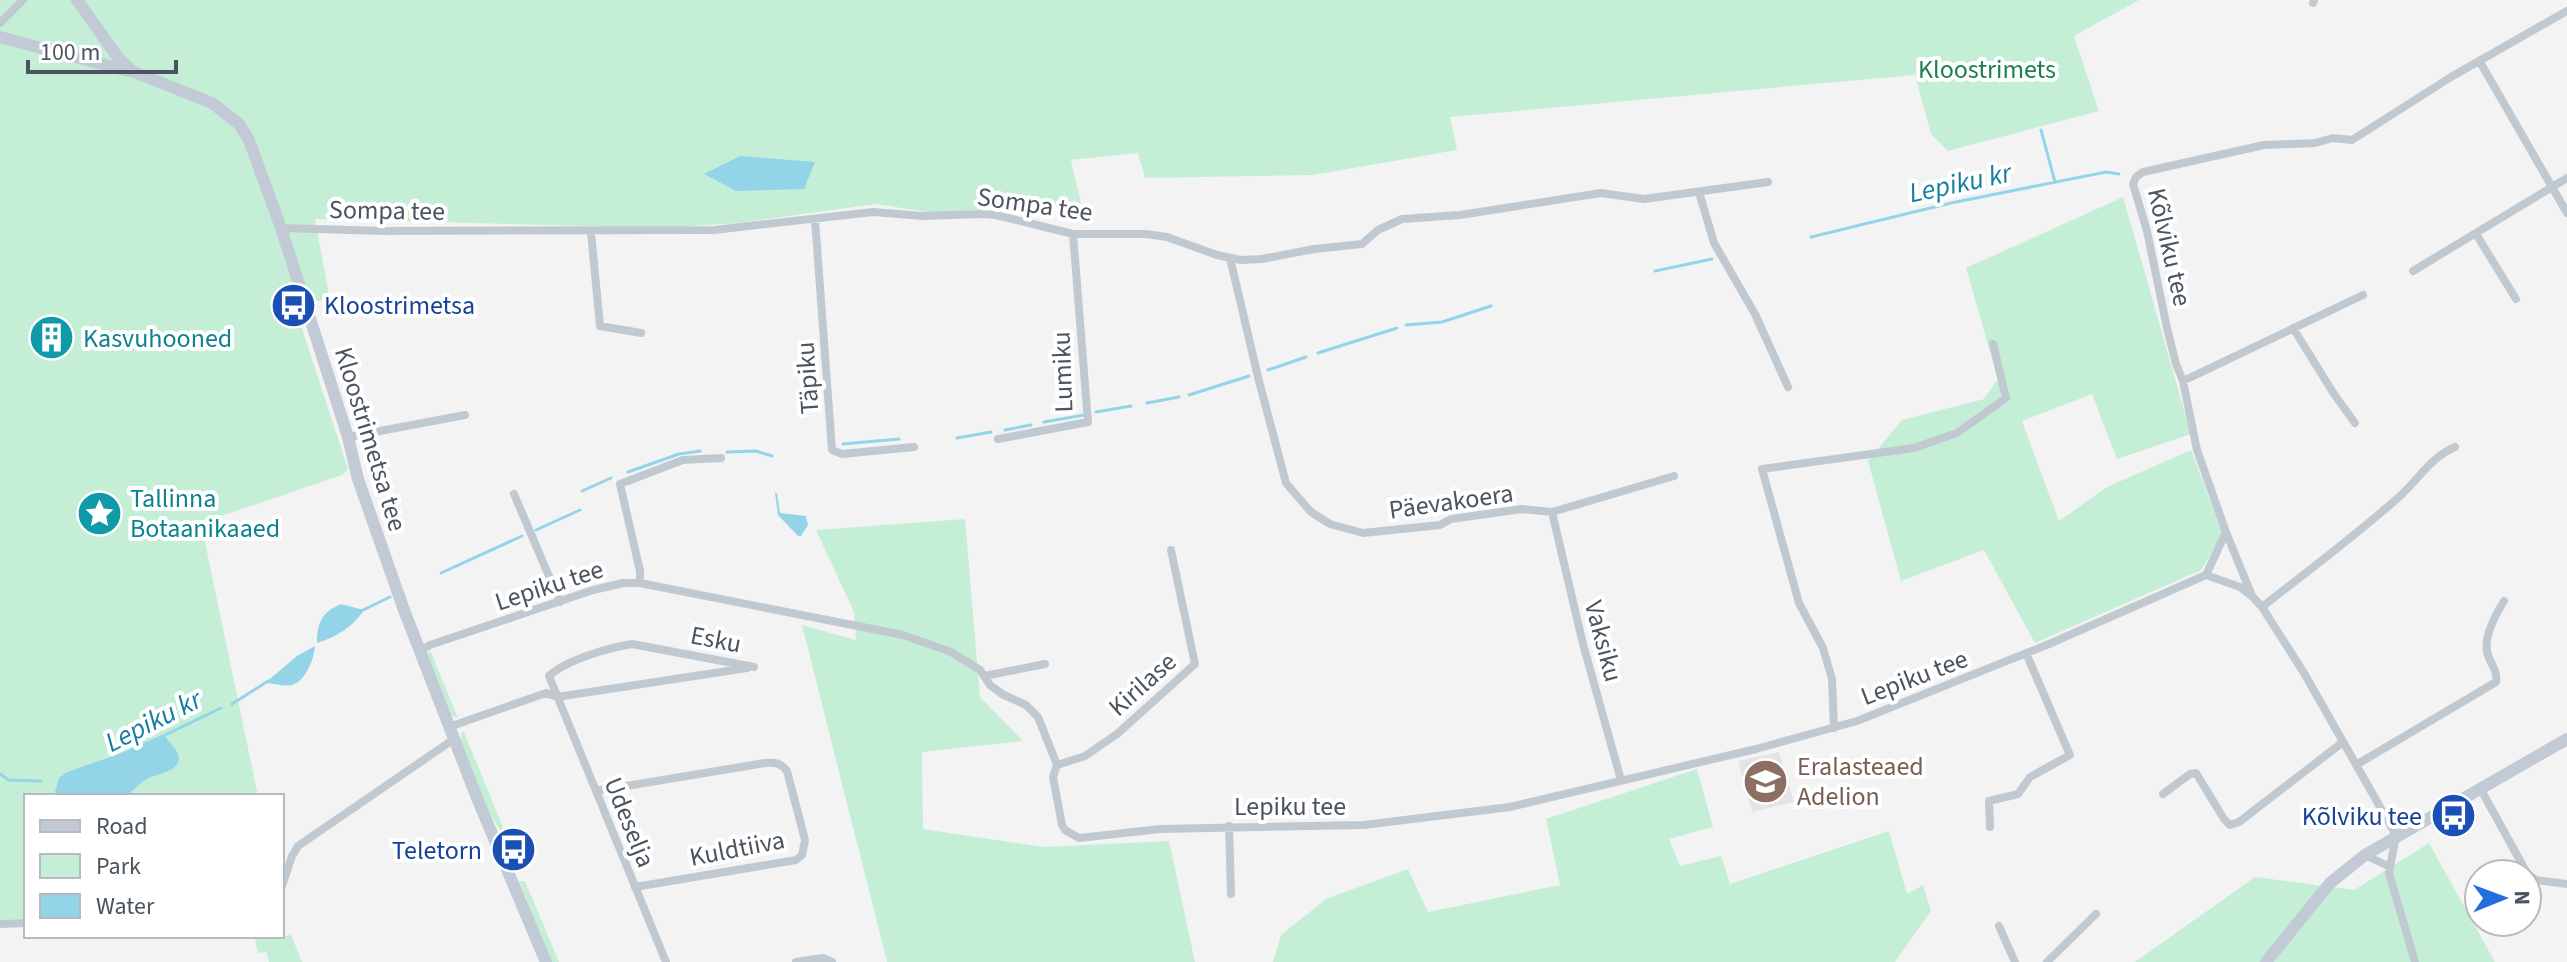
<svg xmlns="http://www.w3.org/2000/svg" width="2567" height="962" font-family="'Source Sans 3',sans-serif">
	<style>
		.education { fill: #e5e4e4 }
		.green { fill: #c5eed7 }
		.water { fill: #94d4e9 }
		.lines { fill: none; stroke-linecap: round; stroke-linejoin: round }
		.stream { stroke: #94d4e9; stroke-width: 3 }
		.street { stroke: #c1c9d0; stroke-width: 8 }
		.secondary { stroke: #c2cad5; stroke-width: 12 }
		.labels { text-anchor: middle; stroke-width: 8; stroke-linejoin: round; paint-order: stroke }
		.park-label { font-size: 26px; fill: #1d8052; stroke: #fff }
		.street-label { font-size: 26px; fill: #4b555f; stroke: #fff }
		.transit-label { font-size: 26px; fill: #164399; stroke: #fff; text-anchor: end }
		.culture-label { font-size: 26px; fill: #0d838f; stroke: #fff; text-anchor: start }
		.education-label { font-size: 26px; fill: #785e54; stroke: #fff; text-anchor: start }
		.water-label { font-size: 28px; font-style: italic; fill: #147ea2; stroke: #fff }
	</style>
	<rect width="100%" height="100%" fill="#f4f3f3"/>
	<path class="education" d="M1779,752L1794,802L1752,812L1738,761Z"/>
	<path class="green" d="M0,0H2139L2074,36L2099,111L1948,151L1931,134L1915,75L1450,117L1457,150L1313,175L1145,178L1138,153L1071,160L1081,203L934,213L876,204L738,223L663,228L315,219L330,300L315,301L295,307L348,469L342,475L201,523L258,796H26V919L0,920Z
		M2123,197L2191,434L2117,459L2092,394L2022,421L2059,521L2107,487L2191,450L2223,534L2201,570L2035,643L1984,550L1901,581L1868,461L1902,420L1984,399L1998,379L1966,268Z
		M965,519L980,697L1023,741L922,752L923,829L1043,847L1169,841L1195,962H887L802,625L856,640L854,612L816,530Z
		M430,650L458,718L449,715L427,654Z
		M461,732H464L507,837L505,838L486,807L461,743Z
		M1697,769L1713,827L1669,839L1680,866L1721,856L1730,884L1889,831L1907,894L1923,885L1931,911L1895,962H1273L1281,935L1326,899L1408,869L1428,912L1560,885L1546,819Z
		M2429,843L2495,962H2135L2255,877L2354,890Z
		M519,881H525L559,962H552Z
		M291,935L302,962H269L266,952L260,953L257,950L255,939Z"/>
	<path class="water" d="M740,156L815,162L804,189L736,191L704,174Z
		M775,493H777L780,513L806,516L808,525L801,536H798L778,515Z
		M341,604L364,610C354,626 335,638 317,643C317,623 322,612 341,604Z
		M315,646C314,659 306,681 292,685C284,687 273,683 265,683L297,656Z
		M164,734C167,741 176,748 178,754C184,771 158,773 147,779C140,783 133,789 128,796H58L55,792L59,778L67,772L119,754Z"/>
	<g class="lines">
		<path class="stream" d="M2041,130L2055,182
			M1811,237L1951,203L2106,172L2119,174
			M1655,271L1712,259
			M1406,325L1442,322L1491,306
			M1318,353L1397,328
			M1268,370L1306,357
			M1189,395L1249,376
			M1147,403L1179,397
			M1096,412L1131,406
			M1044,422L1084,415
			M1005,430L1031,425
			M957,438L991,432
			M843,444L899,439
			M727,452L756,451L772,456
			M628,472L679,454L700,451
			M582,491L611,478
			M536,530L580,510
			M441,573L522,536
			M361,611L390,597
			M232,704L268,681
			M163,736L221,708
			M0,774L9,780L41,781"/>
		<path class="street" d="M2313,3L2314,0
			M0,23L23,0
			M2480,62L2567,213
			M1699,192L1714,243L1755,314L1788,387
			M815,219L832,450L842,454L914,447
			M281,228L383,231L714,230L873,212L923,216L981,214L996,215L1073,234H1146L1167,237L1217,255L1241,260L1262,259L1314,249L1362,244L1378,230L1402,219L1460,215L1601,193L1644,199L1768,182
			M591,232L600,326L641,333
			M2476,234L2516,299
			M1230,258L1259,381L1286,483L1311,512L1330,524L1363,533L1440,525L1451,519L1522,509L1552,512L1674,476
			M2413,271L2567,178
			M2293,328L2334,394L2355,423
			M2183,381L2363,295
			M348,437L465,415
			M998,439L1088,422L1073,234
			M514,494L560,602
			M1552,512L1583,644L1621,780
			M2206,575L2226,532
			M640,583V571L620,484L683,460L721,458
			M2262,607C2308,571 2355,536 2399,497C2418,480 2431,457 2455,447
			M420,651L430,645L593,590L623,583H640L903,635L951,652L980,670L990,685L1002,694L1026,705L1038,717L1057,765L1053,777L1062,825L1065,830L1079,838L1160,829L1364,825L1510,807L1756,749L1857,721L2049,644L2206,575L2240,587L2252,596
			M984,676L1045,664
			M449,727L546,693L557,697L747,668
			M1834,728L1832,679L1823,648L1799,603L1762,469L1914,448L1957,433L2006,398L1993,344
			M1057,765L1085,756L1117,734L1195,664L1171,550
			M2356,765L2496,682C2498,669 2489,663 2487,651C2484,635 2496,614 2504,601
			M2480,788L2528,875L2536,880L2567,884
			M596,791L765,763C775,762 781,763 787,771L805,840L802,855L796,860L635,887
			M2163,794L2190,774L2196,773L2224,819L2230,825L2239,822L2343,742
			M1229,826L1231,894
			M1990,827L1989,801L2018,794L2030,777L2070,755L2026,653
			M2365,855L2390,867
			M282,886L292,856L298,846L454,739
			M0,924L26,923
			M1999,926L2015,962
			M666,962L549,676C566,660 608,648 632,644L754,667
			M796,962L823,958L832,962
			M2047,962L2096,914
			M2415,962L2389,873L2396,835L2304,673L2262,607L2252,596L2226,532L2197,450L2183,381L2176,364L2167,328L2147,231L2133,184L2136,177L2143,172L2264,145L2315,143L2333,138L2352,140L2451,77L2567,11"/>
		<path class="secondary" d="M77,0L119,59L132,71L212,103L239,124L249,140L281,228L348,437L358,479L404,610L477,798L546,962
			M0,37L128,71
			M2266,962L2330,883L2365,855L2567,739"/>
	</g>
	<defs>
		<symbol id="bus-disc" viewBox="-11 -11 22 22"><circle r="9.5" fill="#1a4fb4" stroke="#fff"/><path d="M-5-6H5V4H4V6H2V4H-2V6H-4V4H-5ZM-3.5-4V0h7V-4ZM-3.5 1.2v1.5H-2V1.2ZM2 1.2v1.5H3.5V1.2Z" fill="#fff"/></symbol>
		<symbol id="building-disc" viewBox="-11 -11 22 22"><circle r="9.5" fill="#0f9aa8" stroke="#fff"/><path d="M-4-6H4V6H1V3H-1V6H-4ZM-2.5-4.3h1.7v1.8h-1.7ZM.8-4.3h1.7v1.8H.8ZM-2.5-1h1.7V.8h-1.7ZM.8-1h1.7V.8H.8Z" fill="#fff"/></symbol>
		<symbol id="sight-disc" viewBox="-11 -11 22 22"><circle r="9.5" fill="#0f9aa8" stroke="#fff"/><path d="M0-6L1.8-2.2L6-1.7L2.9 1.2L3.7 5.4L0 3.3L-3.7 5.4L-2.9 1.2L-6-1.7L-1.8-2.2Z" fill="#fff"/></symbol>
		<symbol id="school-disc" viewBox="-11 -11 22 22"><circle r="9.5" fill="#8d6e63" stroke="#fff"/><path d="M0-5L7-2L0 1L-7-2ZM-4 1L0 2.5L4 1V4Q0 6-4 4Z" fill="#fff"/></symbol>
	</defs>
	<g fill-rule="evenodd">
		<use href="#bus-disc" x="268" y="280" width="51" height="51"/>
		<use href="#building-disc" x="26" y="312" width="51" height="51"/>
		<use href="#sight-disc" x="74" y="488" width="51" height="51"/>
		<use href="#school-disc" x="1740" y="756" width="51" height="51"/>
		<use href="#bus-disc" x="2428" y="790" width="51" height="51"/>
		<use href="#bus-disc" x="488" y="824" width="51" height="51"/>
	</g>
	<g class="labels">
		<g class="park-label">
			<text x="1987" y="78">Kloostrimets</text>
		</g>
		<g class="street-label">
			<text transform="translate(1035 204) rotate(8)" y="9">Sompa tee</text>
			<text transform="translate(387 210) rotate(1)" y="9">Sompa tee</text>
			<text transform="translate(2170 247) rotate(77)" y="9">Kõlviku tee</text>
			<text transform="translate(1062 372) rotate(-92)" y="9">Lumiku</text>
			<text transform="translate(807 378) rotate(-94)" y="9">Täpiku</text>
			<text transform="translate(371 439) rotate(73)" y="9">Kloostrimetsa tee</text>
			<text transform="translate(1451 501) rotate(-8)" y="9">Päevakoera</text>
			<text transform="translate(549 585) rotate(-18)" y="9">Lepiku tee</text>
			<text transform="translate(716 639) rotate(11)" y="9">Esku</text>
			<text transform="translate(1604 641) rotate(75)" y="9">Vaksiku</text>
			<text transform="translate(1914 677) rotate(-21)" y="9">Lepiku tee</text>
			<text transform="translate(1142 684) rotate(-42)" y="9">Kirilase</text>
			<text x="1290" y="815">Lepiku tee</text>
			<text transform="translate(630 822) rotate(68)" y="9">Udeselja</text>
			<text transform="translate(737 848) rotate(-11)" y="9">Kuldtiiva</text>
		</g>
		<g class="transit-label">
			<text x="324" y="314" text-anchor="start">Kloostrimetsa</text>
			<text x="2422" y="825">Kõlviku tee</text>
			<text x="482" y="859">Teletorn</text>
		</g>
		<g class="culture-label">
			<text x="83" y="347">Kasvuhooned</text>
			<text x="130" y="507">Tallinna<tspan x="130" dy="30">Botaanikaaed</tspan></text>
		</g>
		<g class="education-label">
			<text x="1797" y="775">Eralasteaed<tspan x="1797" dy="30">Adelion</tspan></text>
		</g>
		<g class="water-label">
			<text transform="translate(1960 182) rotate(-12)" y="10">Lepiku kr</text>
			<text transform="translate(153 720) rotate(-27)" y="10">Lepiku kr</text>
		</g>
	</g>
	<rect x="24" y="794" width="260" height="144" fill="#ffffff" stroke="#b7bbbf" stroke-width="2"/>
	<rect x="40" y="820" width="40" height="12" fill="#c2cad5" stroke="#b7bbbf" stroke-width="2"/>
	<text x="96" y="834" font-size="24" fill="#4b555f">Road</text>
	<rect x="40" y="854" width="40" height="24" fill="#c5eed7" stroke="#b7bbbf" stroke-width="2"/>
	<text x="96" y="874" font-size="24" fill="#4b555f">Park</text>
	<rect x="40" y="894" width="40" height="24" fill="#94d4e9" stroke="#b7bbbf" stroke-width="2"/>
	<text x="96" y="914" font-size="24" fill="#4b555f">Water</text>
	<g transform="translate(2503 898) rotate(89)"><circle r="38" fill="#ffffff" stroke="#b7bbbf" stroke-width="2"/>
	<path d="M0-6L14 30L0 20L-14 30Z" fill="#246ddd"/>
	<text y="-12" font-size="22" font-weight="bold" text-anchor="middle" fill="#4b555f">N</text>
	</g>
	<path d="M28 60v12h148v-12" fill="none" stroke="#4b555f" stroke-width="4"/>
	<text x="40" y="60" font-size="24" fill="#4b555f" stroke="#ffffff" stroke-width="6" paint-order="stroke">100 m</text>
</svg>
